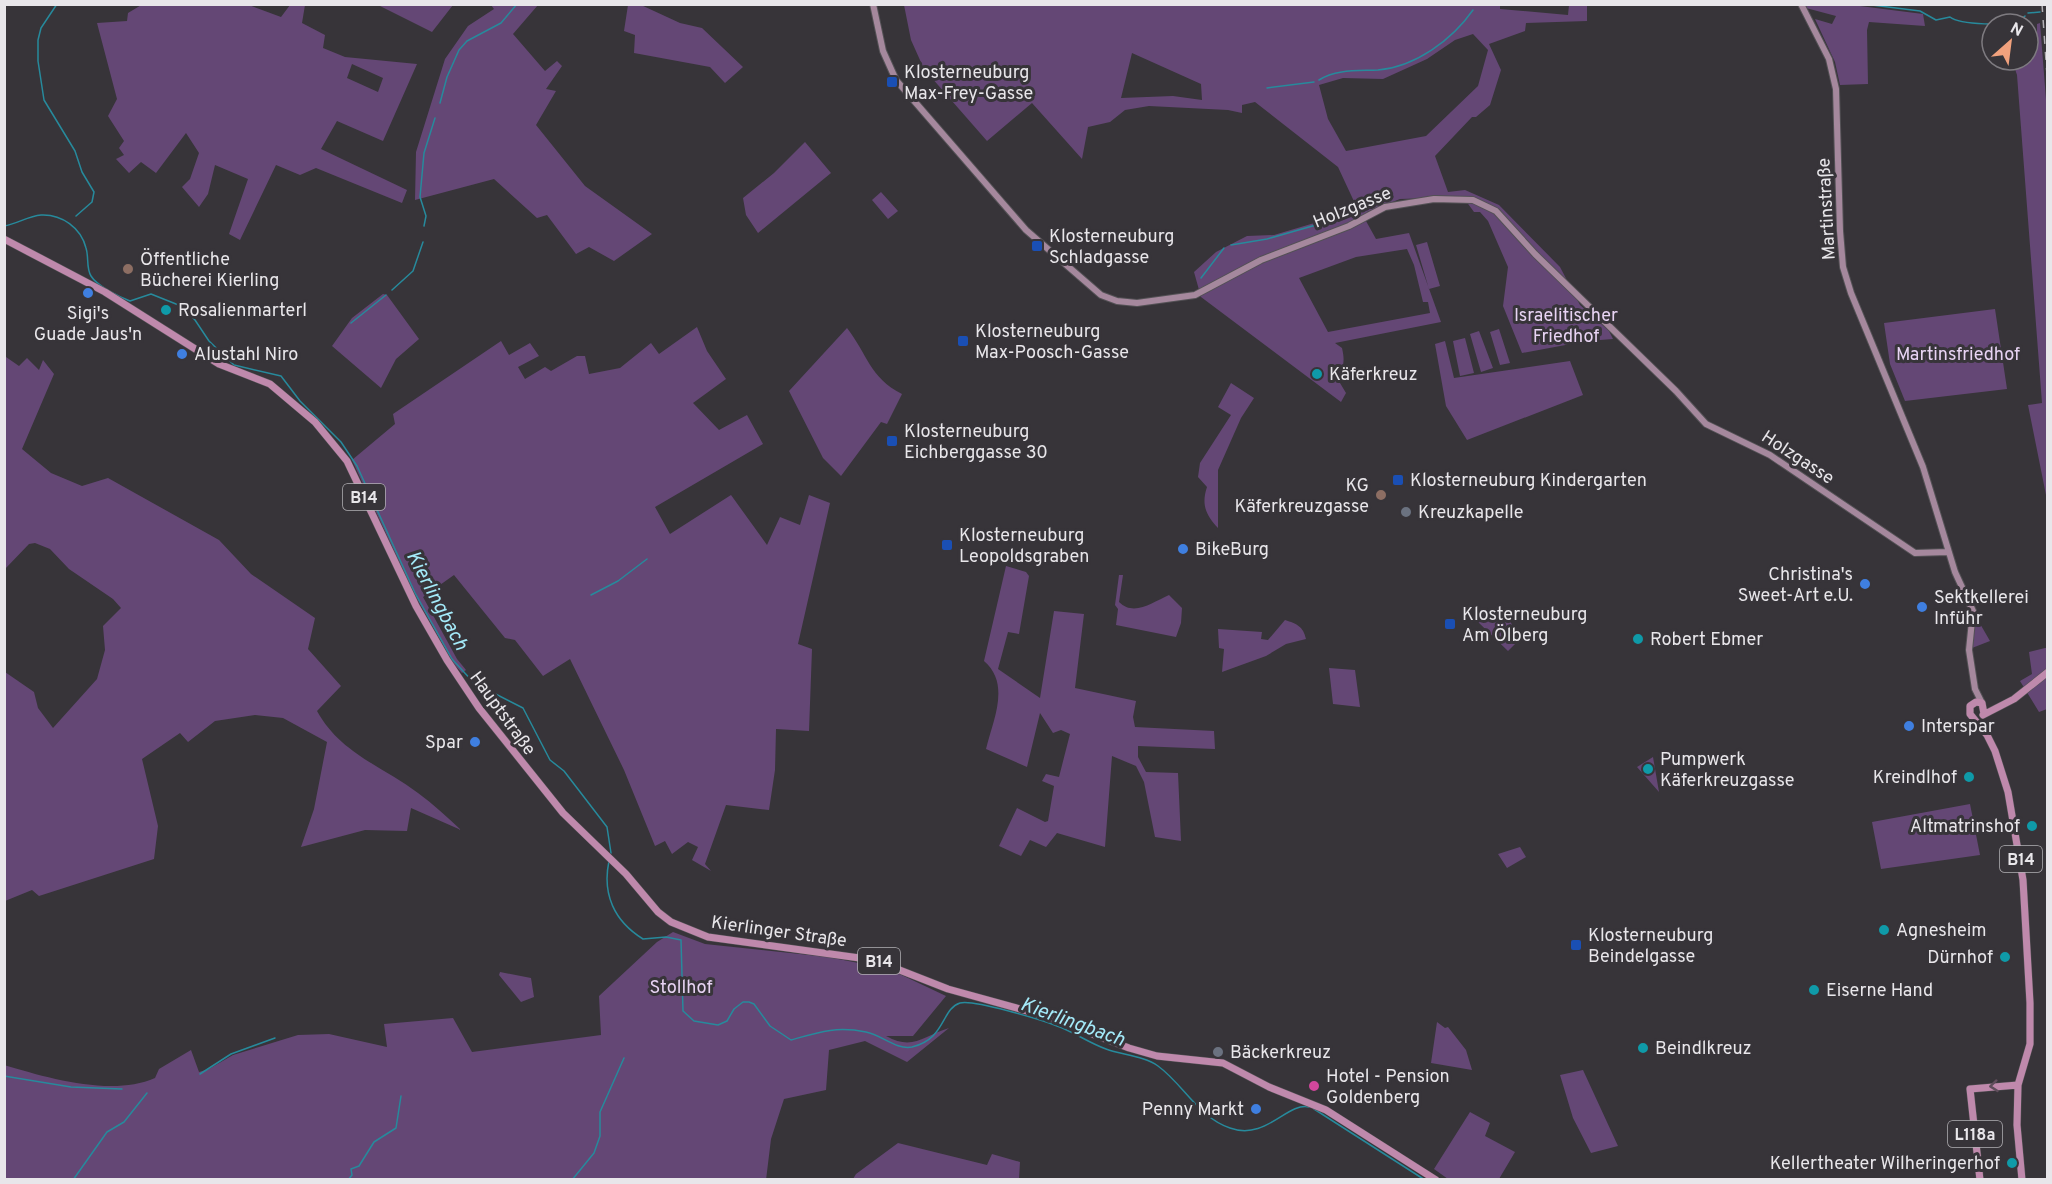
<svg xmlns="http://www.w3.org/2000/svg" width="2052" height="1184" font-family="Overpass,sans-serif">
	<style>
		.green { fill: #644775; fill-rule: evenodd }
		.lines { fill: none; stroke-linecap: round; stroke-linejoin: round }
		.stream { stroke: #278a9c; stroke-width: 1.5 }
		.secondary-casing { stroke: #535155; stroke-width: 8 }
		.primary-casing { stroke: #535155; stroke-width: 8 }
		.secondary { stroke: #a5889d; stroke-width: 6 }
		.primary { stroke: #bf89ac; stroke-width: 7 }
		.rail { stroke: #b1aeb3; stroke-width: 1.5; stroke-dasharray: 8 8; stroke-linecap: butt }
		.oneway { stroke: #604e5c }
		.transit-dot { fill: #1a4fb4; stroke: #373439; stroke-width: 2 }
		.education-dot { fill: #8d6e63; stroke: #373439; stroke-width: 2 }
		.shop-dot { fill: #3f7fe0; stroke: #373439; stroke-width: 2 }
		.culture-dot { fill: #0f9aa8; stroke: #373439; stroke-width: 2 }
		.worship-dot { fill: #6b7280; stroke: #373439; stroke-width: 2 }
		.hotel-dot { fill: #d1479c; stroke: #373439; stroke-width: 2 }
		.labels { text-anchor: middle; stroke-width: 6; stroke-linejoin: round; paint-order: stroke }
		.shield { fill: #373439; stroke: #b3b1b5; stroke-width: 1.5 }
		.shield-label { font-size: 16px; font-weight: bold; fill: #e8e6ea }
		.poi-label { font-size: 18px; fill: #e8e6ea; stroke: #373439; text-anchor: start }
		.street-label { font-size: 18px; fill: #e8e6ea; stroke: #373439 }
		.park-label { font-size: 18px; fill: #e8d4f4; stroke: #373439 }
		.water-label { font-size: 20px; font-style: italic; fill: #a4eaf9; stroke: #373439 }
	</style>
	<rect width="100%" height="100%" fill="#373439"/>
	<path class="green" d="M143,4L249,5L281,17L290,5H305L302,23L325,35L323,48L345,57L417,64L383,141L337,121L321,149L407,190L402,203L316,168L300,175L276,165L240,240L229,234L248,179L215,165L208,194L199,207L182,187L190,179L199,153L186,133L156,173L141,162L129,173L116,159L124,155L119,148L124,141L108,116L117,99L97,23L127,21L128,13ZM352,64L383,78L378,92L347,78Z
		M1500,4V9L1568,15L1569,5H1587V21L1526,23L1525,31L1489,44L1501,70L1490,105L1476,117H1472L1435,156L1448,192L1465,190L1499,205L1560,267L1580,305L1609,331L1613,339L1587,341L1522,353L1503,306L1508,267L1488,221L1480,212H1474L1463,197L1400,199L1367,212L1366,221L1376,239L1409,233L1441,322L1335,343L1342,348C1345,361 1344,366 1337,378L1346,393L1341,402L1201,297L1194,272L1216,252L1247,236L1274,235L1358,210L1338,167L1255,102L1242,105V113L1228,110L1149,106L1125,110L1110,122L1088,127L1082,159L1032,103L987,141L924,69L911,40L904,5ZM1473,34L1488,50L1478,86L1426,136L1346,151L1328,119L1319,85L1343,78L1383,79L1427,59L1455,40ZM1132,53L1201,84L1202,100L1173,96L1121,98ZM1407,249L1414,265L1423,302H1428L1430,313L1328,332L1299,278L1356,257Z
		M378,5H453L432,32Z
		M491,5H538L513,34L545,71L557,61L562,66L546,89L556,91L536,125L585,186L652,234L614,261L589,247L576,254L547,215L537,218L494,179L415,200L416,152L445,59L468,26L494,9Z
		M628,5H641L680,23L702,28L743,67L725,83L710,67L634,53L635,35L624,31Z
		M1803,5H1852L1923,14L1925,26L1869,22L1867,30L1868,84L1840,85L1835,62L1815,19L1832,24L1836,16L1806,8Z
		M2040,23L2048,125L2047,500L2028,405L2042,403L2017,75L2012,60H2028V36H2034L2037,39V24Z
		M805,142L831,173L758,233L746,215L743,198L774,173Z
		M881,192L898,211L888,219L872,200Z
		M1427,242L1440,286L1429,289L1416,245Z
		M383,294L387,295L419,339L396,359L381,388L332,346L352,318Z
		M1995,309L2007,389L1905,401L1890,364L1884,323Z
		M697,327L707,351L726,379L693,403L719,430L747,415L763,444L655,507L670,534L731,495L767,545L780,517L800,525L809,495L830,503L798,644L812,649L809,731L776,729L775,770L769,810L726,805L705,864L711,871L692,860L698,847L688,842L672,854L665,841L655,846L624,770L570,659L543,676L515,640L505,638L454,575L423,597L457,659L466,670L462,673L453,663L412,590L352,460L395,424L393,414L501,341L509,355L530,343L539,356L518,367L525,379L545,367L551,371L577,356H585L589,374L620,368L651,343L659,354Z
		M847,328C868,355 869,377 902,394L887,424L881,422L841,476L823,458L789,391Z
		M1499,329L1510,363L1500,365L1490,332Z
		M1479,331L1493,368L1481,372L1470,334Z
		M1465,338L1474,373L1460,376L1453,341Z
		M1445,341L1454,378L1570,361L1583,395L1467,440L1446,406L1435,344Z
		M6,357L19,366L27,358L39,370L43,360L54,374L22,449L51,473L82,486L108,478L219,540L251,574L315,618L308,649L341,686L317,711C340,753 382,766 418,793C433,804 447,817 461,830L411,808L407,831L365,830L301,847L314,809L327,742L283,718L255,715L215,721L188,742L180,733L142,759L158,826L154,859L39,896L32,890L5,901V672L34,692L38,708L53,728L97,679L105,650L103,626L121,608L113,599L69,569L50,549L35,543L29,544L5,569Z
		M1231,383L1254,398L1241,418L1218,470V528C1206,515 1201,505 1207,487L1198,477L1200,463L1231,415L1218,407Z
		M1006,566L1026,572L1029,576L1019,634L1008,632L998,669L1040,698L1054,611L1084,614L1075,688L1136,701L1133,717L1135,727L1214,731L1215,749L1138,746V757L1146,772L1178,773L1181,841L1155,837L1144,782L1136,766L1112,756L1105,847L1057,833L1046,847L1030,840L1021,856L999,846L1017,808L1045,822L1048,821L1054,786L1042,781L1046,774L1059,777L1070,734L1061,730L1053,733L1040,713L1027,767L986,749C993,720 1011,684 984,661Z
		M1119,575H1123L1119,602C1134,617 1153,602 1169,595L1182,608L1181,623L1176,637L1116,625L1118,609L1115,605Z
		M1506,612L1519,640L1508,651L1477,621Z
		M1975,615L1990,641L1972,648Z
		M1285,620C1297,624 1303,626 1306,639L1286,644L1266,656L1222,672L1224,649L1219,648L1218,629L1262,632L1261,639L1268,640Z
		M2045,648H2047V709L2039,712L2020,681L2032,674L2029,652Z
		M1329,668L1355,670L1360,707L1333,704Z
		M1653,757L1659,792L1637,767Z
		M1970,804L1980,855L1881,869L1872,822Z
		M1520,847L1526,857L1507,868L1498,854Z
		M673,932L705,944L828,957L889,969L946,996L913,1036H886C913,1051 923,1036 949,1028L907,1062L865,1041L829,1050L826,1090L784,1099L771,1139L766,1180L5,1179L4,1065C48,1078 112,1097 155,1078L159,1069L191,1050L199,1072L209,1069L233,1055L298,1035L329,1034L387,1047L384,1024L453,1018L472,1052L601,1035L599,996L657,942Z
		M500,972L531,978L534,997L521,1002L499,975Z
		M1437,1022L1445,1028L1448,1027L1466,1050L1472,1070L1431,1063Z
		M1583,1070L1618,1146L1591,1153L1573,1118L1560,1075Z
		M1470,1112L1490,1123L1485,1136L1515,1152L1499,1179H1448L1434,1169Z
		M898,1143L987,1165L992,1154L1020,1162L1019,1179H853L856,1174Z"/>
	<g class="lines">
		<path class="stream" d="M57,4L41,28L38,40V61L44,100L75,151L82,172L94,192L92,202L76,216
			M1864,4L1920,11L1936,20L1950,17C1960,25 2009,26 2020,21
			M2028,13L2040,12
			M2022,19L2025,16
			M1319,80C1336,69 1358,71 1378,70C1415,67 1452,40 1473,10
			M1267,88L1314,82
			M440,103L447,77L459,50L467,41L501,23L517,4
			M4,226C17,224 28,216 41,215C62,214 81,228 86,248C89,257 86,268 91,276C97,286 119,297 130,301L151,294L181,306L195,320L209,341L234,365L281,376L300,401L341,442L357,466L415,593L452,659L474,683L523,708L550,760L564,771L607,827L611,853
			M424,226L426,216L420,197L424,153L435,118
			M1231,245L1267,239L1344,217
			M1201,278L1224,248
			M392,290L413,271L423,242
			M351,323L386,295
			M591,595L618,581L647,559
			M609,861C602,894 614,921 643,939L666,937L681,940L683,1011L694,1021L718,1025L727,1021L734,1009L743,1002H749L754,1004L770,1026L791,1040C819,1032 836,1026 866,1032C882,1035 896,1050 912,1047C946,1039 941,1009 960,1003C973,999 1042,1020 1057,1026C1074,1032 1089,1043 1106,1049C1122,1055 1144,1056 1158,1066C1183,1084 1199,1118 1230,1128C1266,1141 1287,1102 1309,1107
			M200,1074L231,1054L275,1038
			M4,1076L71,1087L122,1089
			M1314,1109L1425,1180
			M73,1180L107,1132L124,1122L147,1093
			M348,1180L352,1175L351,1169L359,1166L374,1142L396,1128L401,1096
			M572,1180L594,1153L600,1136V1112L624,1058"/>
		<defs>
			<path id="secondary" d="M873,4L883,51L896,80L1026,230L1101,295L1117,301L1137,303L1195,295L1261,260L1349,226L1385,207L1434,199L1473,200L1496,211L1535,254L1676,391L1706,424L1770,455L1915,553L1948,552
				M1801,4L1829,59L1836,89L1840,231L1843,267L1851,293L1923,467L1955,572L1973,611L1969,650L1975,689L1982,703"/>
			<path id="primary" d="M4,239L105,292L219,364L270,384L315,422L347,461L416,606L447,660L479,708L563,813L626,874L658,912L671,922L708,937L874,960L948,989L1045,1016L1129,1048L1157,1056L1223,1063L1269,1087L1326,1110L1436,1180
				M1984,714L1982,703L1976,702L1970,706V714L1987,735L1995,751L2008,792L2023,880L2030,1003V1044L2018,1085L2017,1125L2022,1180
				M1983,715L2014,699L2048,672
				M1980,1180L1970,1089L2018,1085"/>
		</defs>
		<use href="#secondary" class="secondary-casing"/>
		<use href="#primary" class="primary-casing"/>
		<use href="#secondary" class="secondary"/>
		<use href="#primary" class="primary"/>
		<path class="rail" d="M2042,4L2048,89"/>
	</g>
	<defs><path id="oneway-chevron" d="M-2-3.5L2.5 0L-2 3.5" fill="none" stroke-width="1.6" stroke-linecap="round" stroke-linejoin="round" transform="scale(1.5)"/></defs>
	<use class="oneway" href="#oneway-chevron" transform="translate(1994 1086) rotate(174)"/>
	<g class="transit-dot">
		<rect x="886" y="76" width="12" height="12" rx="3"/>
		<rect x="1031" y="240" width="12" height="12" rx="3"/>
		<rect x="957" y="335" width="12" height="12" rx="3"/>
		<rect x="886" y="435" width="12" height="12" rx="3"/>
		<rect x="1392" y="474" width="12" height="12" rx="3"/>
		<rect x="941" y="539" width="12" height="12" rx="3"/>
		<rect x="1444" y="618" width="12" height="12" rx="3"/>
		<rect x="1570" y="939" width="12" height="12" rx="3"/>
	</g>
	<g class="education-dot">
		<circle cx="128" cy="269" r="6"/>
		<circle cx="1381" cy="495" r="6"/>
	</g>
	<g class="shop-dot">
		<circle cx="88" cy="293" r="6"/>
		<circle cx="182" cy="354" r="6"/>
		<circle cx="1183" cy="549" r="6"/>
		<circle cx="1865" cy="584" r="6"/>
		<circle cx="1922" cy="607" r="6"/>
		<circle cx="1909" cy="726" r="6"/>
		<circle cx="475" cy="742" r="6"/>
		<circle cx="1256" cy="1109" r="6"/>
	</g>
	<g class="culture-dot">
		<circle cx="166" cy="310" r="6"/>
		<circle cx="1317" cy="374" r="6"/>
		<circle cx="1638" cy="639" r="6"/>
		<circle cx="1648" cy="769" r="6"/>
		<circle cx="1969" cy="777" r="6"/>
		<circle cx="2032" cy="826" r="6"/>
		<circle cx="1884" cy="930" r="6"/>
		<circle cx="2005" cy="957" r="6"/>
		<circle cx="1814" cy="990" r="6"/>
		<circle cx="1643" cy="1048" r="6"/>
		<circle cx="2012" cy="1163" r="6"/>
	</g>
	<g class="worship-dot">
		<circle cx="1406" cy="512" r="6"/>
		<circle cx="1218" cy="1052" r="6"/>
	</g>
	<circle class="hotel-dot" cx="1314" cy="1086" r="6"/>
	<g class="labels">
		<g class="shield">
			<rect x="343" y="484" width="42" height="26" rx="4.5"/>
			<rect x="2000" y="846" width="42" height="26" rx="4.5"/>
			<rect x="858" y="948" width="42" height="26" rx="4.5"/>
			<rect x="1948" y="1121" width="54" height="26" rx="4.5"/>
		</g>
		<g class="shield-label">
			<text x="364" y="503">B14</text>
			<text x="2021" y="865">B14</text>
			<text x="879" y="967">B14</text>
			<text x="1975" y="1140">L118a</text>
		</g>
		<g class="poi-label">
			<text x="904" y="78">Klosterneuburg<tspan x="904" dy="21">Max-Frey-Gasse</tspan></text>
			<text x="1049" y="242">Klosterneuburg<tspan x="1049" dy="21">Schladgasse</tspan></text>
			<text x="140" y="265">Öffentliche<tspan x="140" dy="21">Bücherei Kierling</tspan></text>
			<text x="178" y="316">Rosalienmarterl</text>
			<text x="88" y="319" text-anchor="middle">Sigi's<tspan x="88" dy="21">Guade Jaus'n</tspan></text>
			<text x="975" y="337">Klosterneuburg<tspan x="975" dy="21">Max-Poosch-Gasse</tspan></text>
			<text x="194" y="360">Alustahl Niro</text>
			<text x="1329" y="380">Käferkreuz</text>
			<text x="904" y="437">Klosterneuburg<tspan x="904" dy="21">Eichberggasse 30</tspan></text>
			<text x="1410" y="486">Klosterneuburg Kindergarten</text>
			<text x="1369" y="491" text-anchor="end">KG<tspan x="1369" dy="21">Käferkreuzgasse</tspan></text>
			<text x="1418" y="518">Kreuzkapelle</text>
			<text x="959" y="541">Klosterneuburg<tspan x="959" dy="21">Leopoldsgraben</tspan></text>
			<text x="1195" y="555">BikeBurg</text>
			<text x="1853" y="580" text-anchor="end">Christina's<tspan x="1853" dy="21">Sweet-Art e.U.</tspan></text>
			<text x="1934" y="603">Sektkellerei<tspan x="1934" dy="21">Inführ</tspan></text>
			<text x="1462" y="620">Klosterneuburg<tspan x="1462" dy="21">Am Ölberg</tspan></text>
			<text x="1650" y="645">Robert Ebmer</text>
			<text x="1921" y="732">Interspar</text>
			<text x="463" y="748" text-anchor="end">Spar</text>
			<text x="1660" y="765">Pumpwerk<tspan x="1660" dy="21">Käferkreuzgasse</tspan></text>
			<text x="1957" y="783" text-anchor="end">Kreindlhof</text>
			<text x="2020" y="832" text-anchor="end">Altmatrinshof</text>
			<text x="1896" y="936">Agnesheim</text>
			<text x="1588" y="941">Klosterneuburg<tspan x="1588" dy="21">Beindelgasse</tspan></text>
			<text x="1993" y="963" text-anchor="end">Dürnhof</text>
			<text x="1826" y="996">Eiserne Hand</text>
			<text x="1655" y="1054">Beindlkreuz</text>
			<text x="1230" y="1058">Bäckerkreuz</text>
			<text x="1326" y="1082">Hotel - Pension<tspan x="1326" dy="21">Goldenberg</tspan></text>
			<text x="1244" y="1115" text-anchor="end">Penny Markt</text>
			<text x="2000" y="1169" text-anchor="end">Kellertheater Wilheringerhof</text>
		</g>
		<g class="street-label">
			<text transform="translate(1352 207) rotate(-22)" y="6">Holzgasse</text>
			<text transform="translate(1826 209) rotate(-93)" y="6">Martinstraße</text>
			<text transform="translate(1798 457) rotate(33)" y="6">Holzgasse</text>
			<text transform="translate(503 713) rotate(54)" y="6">Hauptstraße</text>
			<text transform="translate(779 931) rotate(8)" y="6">Kierlinger Straße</text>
		</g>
		<g class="park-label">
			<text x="1566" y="321">Israelitischer<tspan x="1566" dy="21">Friedhof</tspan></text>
			<text x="1958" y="360">Martinsfriedhof</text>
			<text x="681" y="993">Stollhof</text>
		</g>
		<g class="water-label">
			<text transform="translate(438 600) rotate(62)" y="7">Kierlingbach</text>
			<text transform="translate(1073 1021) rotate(20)" y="7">Kierlingbach</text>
		</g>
	</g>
	<rect width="2052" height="1184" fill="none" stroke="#e8e6ea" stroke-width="12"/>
	<g transform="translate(2010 42) rotate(28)"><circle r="28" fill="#373439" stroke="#7e7b80" stroke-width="1.5"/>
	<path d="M0-4.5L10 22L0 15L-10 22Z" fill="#f1a17d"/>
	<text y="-9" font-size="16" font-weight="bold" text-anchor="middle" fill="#e8e6ea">N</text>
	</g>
</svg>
